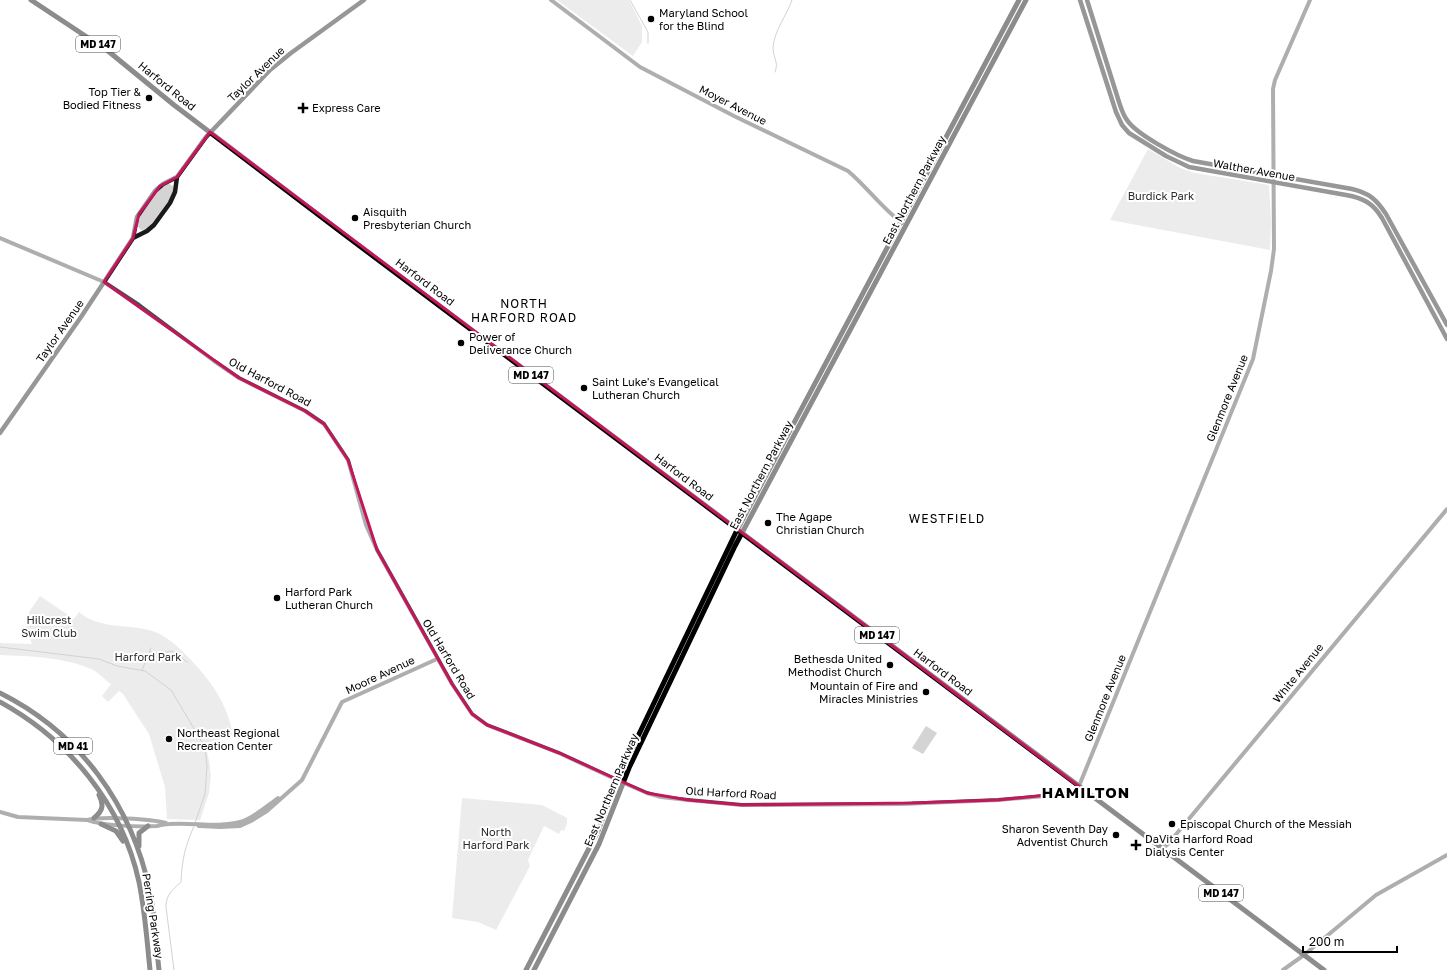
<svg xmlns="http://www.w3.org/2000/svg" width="1447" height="970" font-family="'Golos Text',sans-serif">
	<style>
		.green { fill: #d4d4d4 }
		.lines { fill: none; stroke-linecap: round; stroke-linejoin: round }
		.stream { stroke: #9b9b9b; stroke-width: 1 }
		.tertiary { stroke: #4d4d4d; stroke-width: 4 }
		.secondary { stroke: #1a1a1a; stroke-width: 4.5 }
		.primary { stroke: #000; stroke-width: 5 }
		.marked { fill: none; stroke: #c2185b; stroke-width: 3; stroke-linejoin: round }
		.poi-dot { fill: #000; stroke: #fff; stroke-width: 1.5 }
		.labels { text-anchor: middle; stroke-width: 4; stroke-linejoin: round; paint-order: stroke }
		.shield { fill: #fff; stroke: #4c4c4c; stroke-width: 1 }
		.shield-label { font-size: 10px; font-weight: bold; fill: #000 }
		.poi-label { font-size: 11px; fill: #000; stroke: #fff; text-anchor: start }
		.street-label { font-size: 11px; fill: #000; stroke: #fff }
		.park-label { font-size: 11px; fill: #2b2b2b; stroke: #fff }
		.neighbourhood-label { font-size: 12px; letter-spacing: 1px; fill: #000; stroke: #fff }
		.district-label { font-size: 15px; font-weight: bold; letter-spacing: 1px; fill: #000; stroke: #fff }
	</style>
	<rect width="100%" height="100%" fill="#fff"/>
	<path class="green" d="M557,0H629L642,26V42L633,56Z
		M1148,149L1180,168L1195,173L1269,185L1271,222L1270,250L1110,220Z
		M167,183L173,186V196L154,223L147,229L141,230L137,225V220L160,188Z
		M40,596L74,619L79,612C99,629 125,624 149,630C164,634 175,644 186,655C209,678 228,703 233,736L205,743L210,765V773L211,774L209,793L200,820L167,819L165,787L149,734L123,694L119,691L108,702L102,696L111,684C105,680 98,672 91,669C63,657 30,656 0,655V643L32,644L26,627L29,623V612Z
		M926,726L937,733L923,754L912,748Z
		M462,798L542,805L567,818V824L564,831L561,830L559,834L544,826L528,860L530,866L496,930L478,922L452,918Z"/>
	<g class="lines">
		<path class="stream" d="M630,0L648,32V43
			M775,72C776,69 777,65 776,62C775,57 773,54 773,47C775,29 786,17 792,0
			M0,647L99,659L117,666L145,671L171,690L205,747L207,766L205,794L195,823
			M150,651L157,654L172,651L187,662
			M142,670L151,648
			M174,970L166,907C166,895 172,890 181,882C182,859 185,847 194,826"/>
		<path class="tertiary" d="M551,0L640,67L734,116L848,171C867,187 882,208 902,223
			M0,238L104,282L139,305L214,361L239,378L305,411L324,424L348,460L366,525L377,550L452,684L472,714L487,725L559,753L617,780L647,793L661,797L688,800L742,805L902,804L998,800L1082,793L1085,791
			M1079,786L1253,359L1271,271L1274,249L1273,89L1275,80L1310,0
			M0,812L18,817L87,820C102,816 151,819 166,823
			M87,820C103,826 139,827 157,826C161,825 165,824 169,824C192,822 218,828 240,822C254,818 267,806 278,798
			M198,825L199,826L220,827L240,826L251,821L267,811L302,780L342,702L437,659
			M1162,849L1168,844L1447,509
			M1283,970L1304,955L1376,895L1447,855"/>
		<path class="secondary" d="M1080,0L1116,112L1122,125L1129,133L1166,156L1189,167L1346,195C1363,198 1373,203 1382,218L1447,339
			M1087,0L1119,102C1121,108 1123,115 1127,120C1136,134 1177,156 1193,161L1352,189C1369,193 1376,199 1386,214L1447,325
			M133,238L147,231L154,225L170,203L175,192L177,177
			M0,433L81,317L133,238L137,217L155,191L163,184L177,177L206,137L270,70L291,53L364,0"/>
		<path class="primary" d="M31,0L108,51L174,105L345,235L1324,970
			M0,693C80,733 132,805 150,892C155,917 156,944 159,970
			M0,702C69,740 122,804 139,882C145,911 147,941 150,970
			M94,818C103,811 104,805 99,795
			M101,824L116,831L123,841
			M139,846V833L148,826
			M526,970L598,831L617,780L737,530L1019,0
			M534,970L599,844L629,768L735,546L1026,0"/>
	</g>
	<path d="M0 0H1447V970H0ZM210,132L1085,791L998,800L912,803L742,805L688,800L647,793L559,753L487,725L472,714L452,684L377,550L348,460L324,424L305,411L239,378L104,282L133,238L139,214L160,186L177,177Z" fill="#fff" fill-opacity=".55" fill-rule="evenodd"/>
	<path class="marked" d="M210,132L1085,791L998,800L912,803L742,805L688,800L647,793L559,753L487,725L472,714L452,684L377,550L348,460L324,424L305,411L239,378L104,282L133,238L139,214L160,186L177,177Z"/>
	<g class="poi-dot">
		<circle cx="651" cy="19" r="4"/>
		<circle cx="149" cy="98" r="4"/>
		<path d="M301 102h4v4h4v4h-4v4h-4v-4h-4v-4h4z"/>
		<circle cx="355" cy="218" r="4"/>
		<circle cx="461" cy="343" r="4"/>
		<circle cx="584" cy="388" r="4"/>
		<circle cx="768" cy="523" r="4"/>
		<circle cx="277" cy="598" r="4"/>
		<circle cx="890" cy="665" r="4"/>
		<circle cx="926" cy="692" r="4"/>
		<circle cx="169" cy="739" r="4"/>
		<circle cx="1172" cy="824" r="4"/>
		<circle cx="1116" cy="835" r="4"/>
		<path d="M1134 839h4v4h4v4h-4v4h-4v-4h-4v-4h4z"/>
	</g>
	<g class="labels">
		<g class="shield">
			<rect x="76" y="36" width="44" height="16" rx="3"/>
			<rect x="509" y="367" width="44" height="16" rx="3"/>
			<rect x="855" y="627" width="44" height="16" rx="3"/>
			<rect x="54" y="738" width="38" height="16" rx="3"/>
			<rect x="1199" y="885" width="44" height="16" rx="3"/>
		</g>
		<g class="shield-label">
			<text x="98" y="48">MD 147</text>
			<text x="531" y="379">MD 147</text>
			<text x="877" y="639">MD 147</text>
			<text x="73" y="750">MD 41</text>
			<text x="1221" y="897">MD 147</text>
		</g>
		<g class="poi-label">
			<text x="659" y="17">Maryland School<tspan x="659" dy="13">for the Blind</tspan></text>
			<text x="141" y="96" text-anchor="end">Top Tier &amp;<tspan x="141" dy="13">Bodied Fitness</tspan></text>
			<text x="312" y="112">Express Care</text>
			<text x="363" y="216">Aisquith<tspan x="363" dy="13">Presbyterian Church</tspan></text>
			<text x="469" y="341">Power of<tspan x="469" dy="13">Deliverance Church</tspan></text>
			<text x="592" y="386">Saint Luke's Evangelical<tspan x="592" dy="13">Lutheran Church</tspan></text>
			<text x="776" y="521">The Agape<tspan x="776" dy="13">Christian Church</tspan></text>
			<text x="285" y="596">Harford Park<tspan x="285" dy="13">Lutheran Church</tspan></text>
			<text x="882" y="663" text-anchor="end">Bethesda United<tspan x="882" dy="13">Methodist Church</tspan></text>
			<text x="918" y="690" text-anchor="end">Mountain of Fire and<tspan x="918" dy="13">Miracles Ministries</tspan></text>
			<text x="177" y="737">Northeast Regional<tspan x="177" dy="13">Recreation Center</tspan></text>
			<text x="1180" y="828">Episcopal Church of the Messiah</text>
			<text x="1108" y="833" text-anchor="end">Sharon Seventh Day<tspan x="1108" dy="13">Adventist Church</tspan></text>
			<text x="1145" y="843">DaVita Harford Road<tspan x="1145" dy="13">Dialysis Center</tspan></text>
		</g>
		<g class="street-label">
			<text transform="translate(256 74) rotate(-44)" y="4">Taylor Avenue</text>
			<text transform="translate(167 86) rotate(39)" y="4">Harford Road</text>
			<text transform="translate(733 105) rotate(27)" y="4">Moyer Avenue</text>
			<text transform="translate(1254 170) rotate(10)" y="4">Walther Avenue</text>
			<text transform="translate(914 190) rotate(-62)" y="4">East Northern Parkway</text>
			<text transform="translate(425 282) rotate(37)" y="4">Harford Road</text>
			<text transform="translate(60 331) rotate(-55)" y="4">Taylor Avenue</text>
			<text transform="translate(270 382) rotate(28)" y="4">Old Harford Road</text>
			<text transform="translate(1227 398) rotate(-68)" y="4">Glenmore Avenue</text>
			<text transform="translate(761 475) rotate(-62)" y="4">East Northern Parkway</text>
			<text transform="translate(684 477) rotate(37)" y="4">Harford Road</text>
			<text transform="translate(449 659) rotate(59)" y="4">Old Harford Road</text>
			<text transform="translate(943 672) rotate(37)" y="4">Harford Road</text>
			<text transform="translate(1298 673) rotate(-51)" y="4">White Avenue</text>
			<text transform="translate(380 675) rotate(-25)" y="4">Moore Avenue</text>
			<text transform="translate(1105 698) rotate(-68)" y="4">Glenmore Avenue</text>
			<text transform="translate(611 790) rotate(-67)" y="4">East Northern Parkway</text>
			<text transform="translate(731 793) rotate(3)" y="4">Old Harford Road</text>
			<text transform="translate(153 916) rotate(81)" y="4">Perring Parkway</text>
		</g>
		<g class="park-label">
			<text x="1161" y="200">Burdick Park</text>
			<text x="49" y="624">Hillcrest<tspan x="49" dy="13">Swim Club</tspan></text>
			<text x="148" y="661">Harford Park</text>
			<text x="496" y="836">North<tspan x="496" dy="13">Harford Park</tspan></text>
		</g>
		<g class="neighbourhood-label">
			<text x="524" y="308">NORTH<tspan x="524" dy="14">HARFORD ROAD</tspan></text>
			<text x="947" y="523">WESTFIELD</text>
		</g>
		<g class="district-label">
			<text x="1086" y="798">HAMILTON</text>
		</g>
	</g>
	<path d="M1303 946v6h94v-6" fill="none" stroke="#000000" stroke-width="2"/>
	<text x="1309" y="946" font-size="12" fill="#000000" stroke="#ffffff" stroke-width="3" paint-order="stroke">200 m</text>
</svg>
